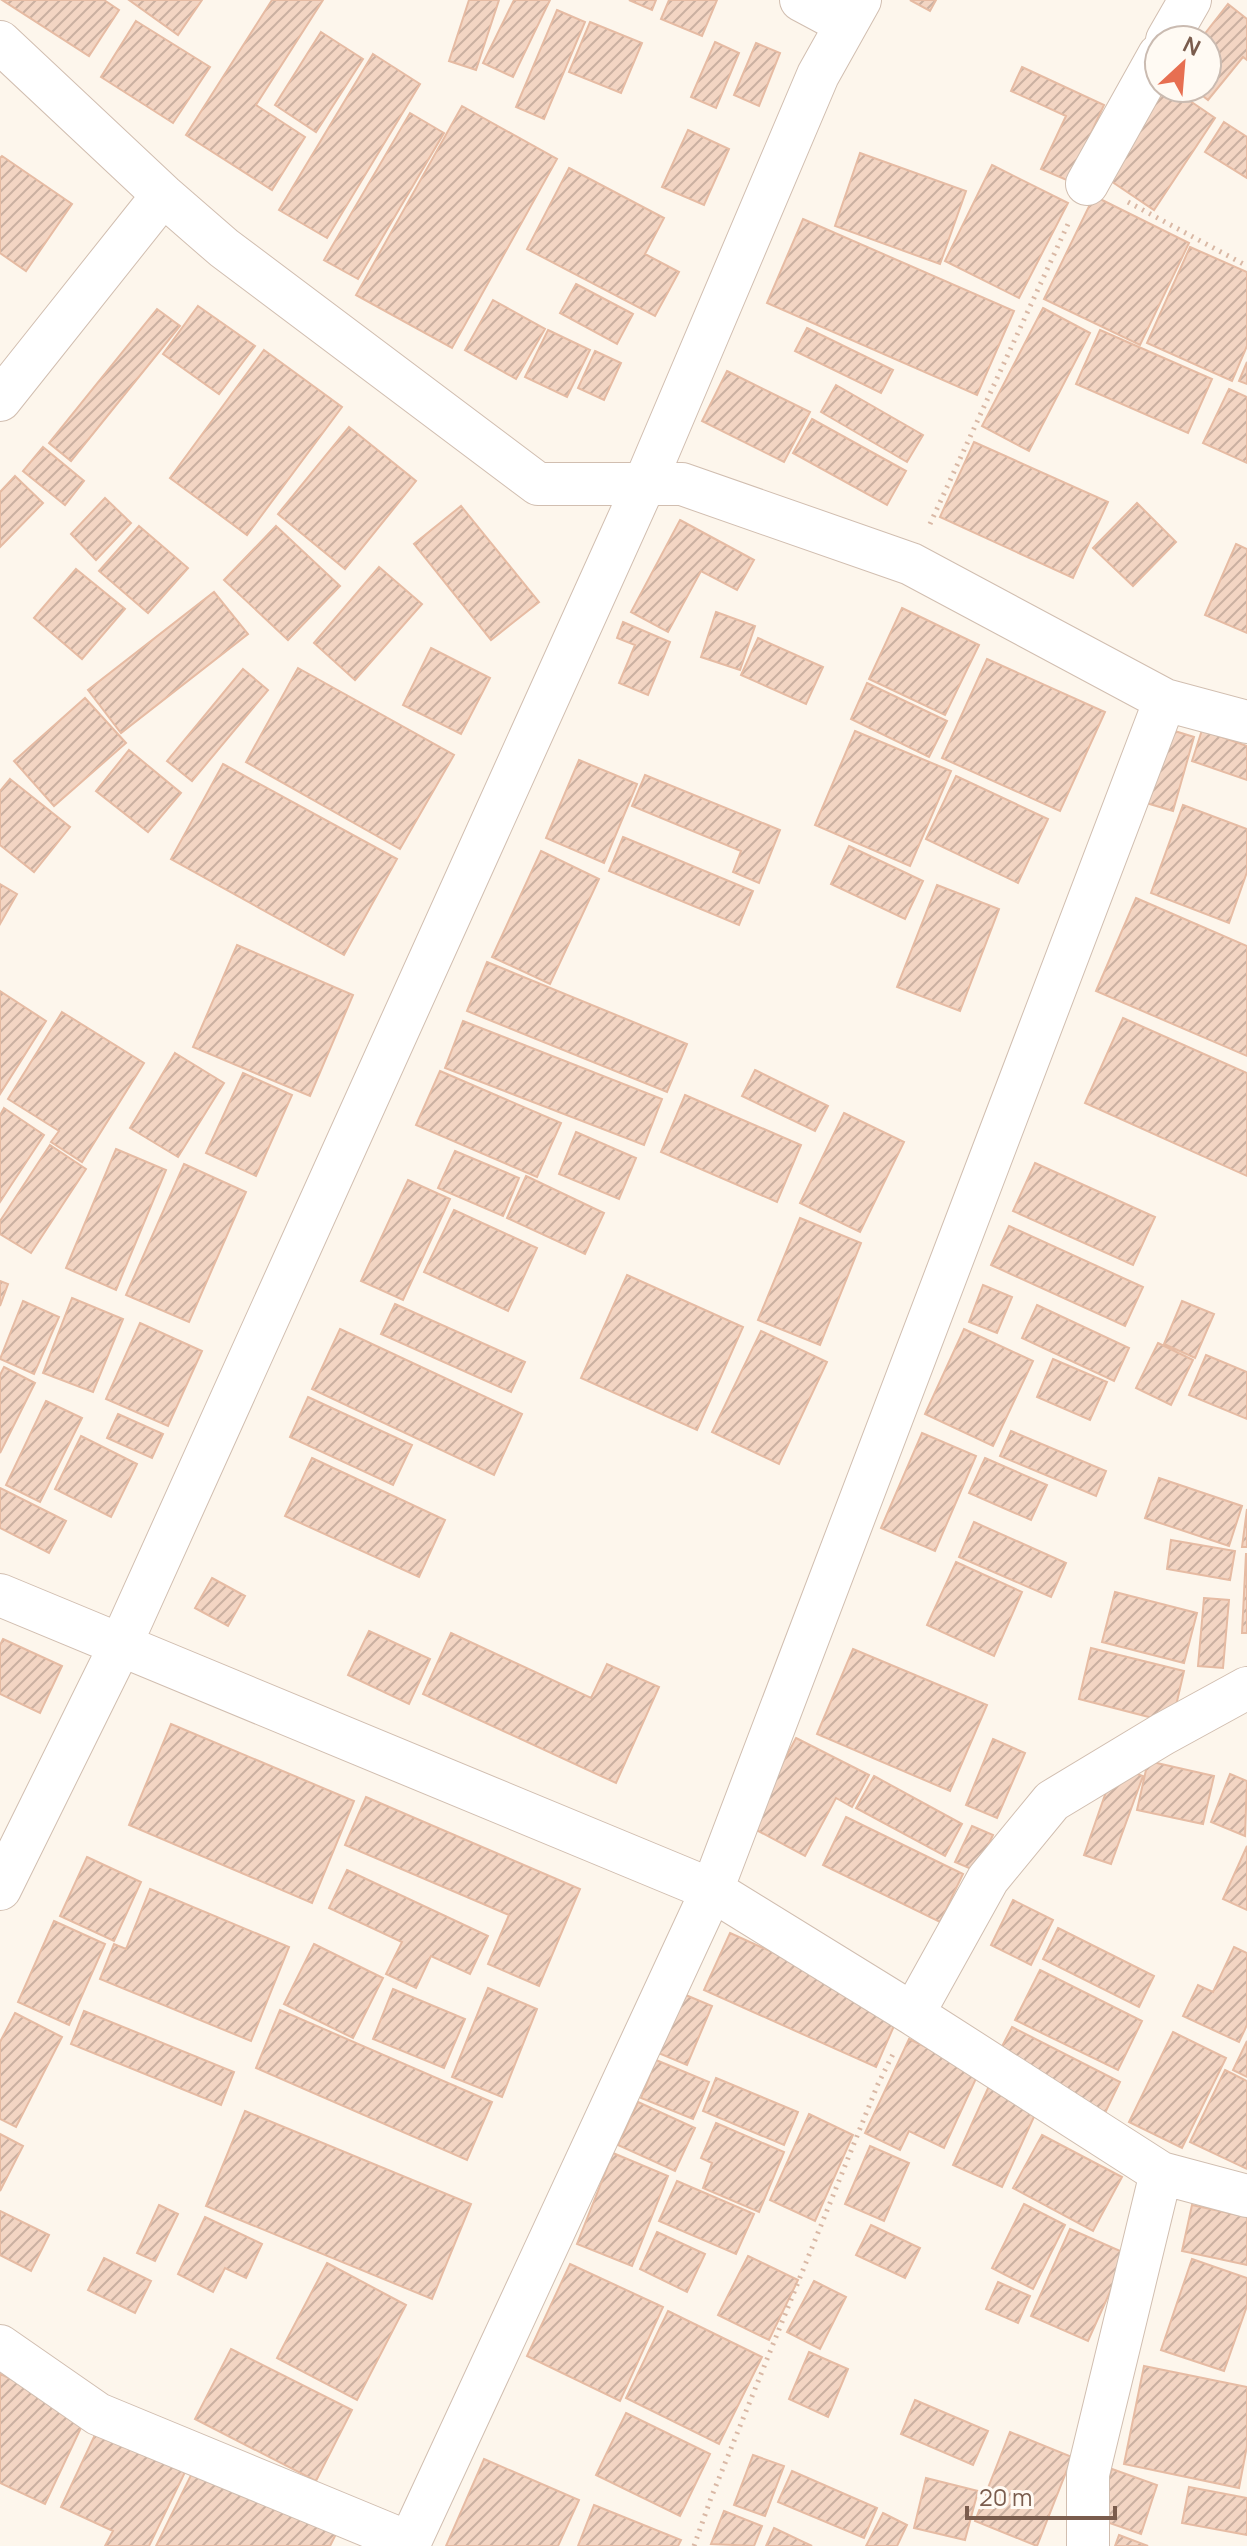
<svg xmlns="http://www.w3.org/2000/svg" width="1247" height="2546" font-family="Manrope,sans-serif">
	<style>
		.building { fill: url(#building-hatch); stroke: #e6bba3; stroke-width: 2 }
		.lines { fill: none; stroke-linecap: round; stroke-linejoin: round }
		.minor-casing { stroke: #d1beb0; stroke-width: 44 }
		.path { stroke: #d9b8a5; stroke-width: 5; stroke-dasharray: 2 6; stroke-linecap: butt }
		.minor { stroke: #fff; stroke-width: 42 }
	</style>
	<defs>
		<pattern id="building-hatch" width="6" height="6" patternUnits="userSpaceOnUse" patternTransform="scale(2)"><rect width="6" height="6" fill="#f3d5c3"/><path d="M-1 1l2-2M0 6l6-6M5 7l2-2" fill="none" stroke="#cab0a1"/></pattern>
	</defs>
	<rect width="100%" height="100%" fill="#fdf6ec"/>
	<path class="building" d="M2,0H104L119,10L89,56Z
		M129,0H202L178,35Z
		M272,0H323L256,105L305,137L272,190L186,135Z
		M469,0H499L476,70L449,61Z
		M514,0H550L513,77L483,63Z
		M629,0H656L652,10Z
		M669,0H717L702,36L661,19Z
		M910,0H936L930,11Z
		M1228,4L1247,19V60L1243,57L1208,100L1193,88H1207V40H1200Z
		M557,10L585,22L544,119L516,107Z
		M136,21L210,67L173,123L101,77Z
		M590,22L642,43L621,93L569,72Z
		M321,32L363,59L316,132L275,105Z
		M715,42L739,53L716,108L691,97Z
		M756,43L780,53L759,106L734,95Z
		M373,54L420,84L327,238L279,210Z
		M1022,67L1104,105L1069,181L1041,169L1066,116L1011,91Z
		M1165,88H1171L1215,118L1154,210L1105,177Z
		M462,106L557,159L452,348L356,295Z
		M410,113L444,133L358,279L324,260Z
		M1224,122L1247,137V178L1205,152Z
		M688,130L729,149L704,205L662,187Z
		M860,153L966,191L940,264L835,226Z
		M2,156L72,204L26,271L0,253V158Z
		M992,165L1068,203L1019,298L945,261Z
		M569,168L664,218L645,254L679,272L655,316L527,249Z
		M1094,196L1189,243L1140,345L1044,299Z
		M803,219L1014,311L977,395L767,303Z
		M1190,247L1247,272V346L1232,381L1147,343Z
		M576,284L633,314L617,344L560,313Z
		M493,300L545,329L516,379L465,350Z
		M198,306L255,346L219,394L163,354Z
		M1043,308L1090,333L1029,451L982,426Z
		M157,309L180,326L71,461L49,443Z
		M807,328L893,370L881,393L795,351Z
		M548,330L590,350L567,397L525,377Z
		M1100,330L1212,379L1188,433L1076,384Z
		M264,350L342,407L247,535L170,478Z
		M595,351L621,363L604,400L578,388Z
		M1247,362V384L1239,381Z
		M727,371L810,412L784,462L702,421Z
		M836,385L923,435L907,462L821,412Z
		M1229,389L1247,397V463L1203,443Z
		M812,419L906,471L887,505L793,453Z
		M349,427L416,481L345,569L278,514Z
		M974,442L1108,502L1073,578L940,517Z
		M43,447L84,481L65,505L23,471Z
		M15,476L43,503L0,547V492Z
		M105,498L131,523L96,560L71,534Z
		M1137,503L1176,542L1133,586L1093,548Z
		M461,506L539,602L491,640L414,544Z
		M680,520L754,560L737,590L701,571L668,632L631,612Z
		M139,526L188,568L148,613L99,571Z
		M276,526L340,586L288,640L224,580Z
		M1236,544L1247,549V633L1205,615Z
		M379,567L422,604L355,680L314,643Z
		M76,569L125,609L82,659L34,618Z
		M214,592L248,634L121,733L88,690Z
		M902,608L979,645L945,715L869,679Z
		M716,612L755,626L740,670L701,657Z
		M623,622L670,642L648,695L619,683L635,645L617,638Z
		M758,638L823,667L806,704L741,675Z
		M431,648L490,678L461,734L403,705Z
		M987,659L1105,712L1060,811L942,758Z
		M298,668L454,755L400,849L246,762Z
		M243,669L268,690L192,781L167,761Z
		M867,683L947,721L929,757L851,719Z
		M85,698L126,743L54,806L14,761Z
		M1165,728L1194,737L1173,811L1143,802Z
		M1202,730L1247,746V780L1192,761Z
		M855,731L951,771L910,866L815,825Z
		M129,750L181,793L148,832L96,791Z
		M579,760L637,784L604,863L546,838Z
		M223,764L397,859L344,955L171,859Z
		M645,775L780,830L759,883L733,872L741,851L632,806Z
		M956,776L1048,819L1018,883L926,839Z
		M10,779L70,827L34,872L0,845V791Z
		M1183,805L1247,829V872L1229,923L1151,893Z
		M623,837L753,891L739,925L609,871Z
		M849,846L923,881L905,919L831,884Z
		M541,851L599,879L550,984L492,957Z
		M0,884L17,894L0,924Z
		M937,885L999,909L960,1011L897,987Z
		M1136,898L1247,946V1056L1096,991Z
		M237,945L353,995L310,1096L193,1047Z
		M487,962L687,1044L667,1092L467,1011Z
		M0,991L46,1021L0,1094Z
		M62,1012L144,1063L82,1162L51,1142L59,1131L8,1099Z
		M1123,1018L1247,1073V1176L1085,1103Z
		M463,1021L662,1099L644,1145L445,1068Z
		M175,1053L224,1083L178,1157L130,1128Z
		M755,1070L828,1106L815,1131L742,1096Z
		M440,1071L561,1123L537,1177L416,1125Z
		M243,1073L292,1095L256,1176L206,1153Z
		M685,1095L801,1145L777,1202L661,1152Z
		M4,1108L44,1135L0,1202V1115Z
		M844,1113L904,1142L860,1232L800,1203Z
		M576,1132L636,1158L619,1199L559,1174Z
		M50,1145L86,1169L31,1253L0,1234V1221Z
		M116,1149L166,1170L116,1290L66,1268Z
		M455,1151L519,1178L503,1216L438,1188Z
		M1035,1163L1155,1217L1133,1265L1013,1211Z
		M184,1164L246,1192L189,1322L126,1295Z
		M526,1176L604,1213L585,1254L507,1218Z
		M408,1180L450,1199L403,1300L361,1281Z
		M454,1210L537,1248L508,1311L424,1272Z
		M800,1218L861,1243L820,1345L758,1320Z
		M1009,1226L1143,1287L1125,1326L991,1265Z
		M627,1275L743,1327L697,1430L581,1378Z
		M0,1281L8,1284L0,1306Z
		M983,1285L1012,1297L997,1333L969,1322Z
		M72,1298L123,1319L93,1392L43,1373Z
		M23,1301L59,1317L34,1374L0,1359Z
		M1182,1301L1214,1314L1195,1358L1164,1344Z
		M395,1304L525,1362L511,1392L381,1334Z
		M1037,1305L1129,1348L1114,1381L1022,1338Z
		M140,1323L202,1351L168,1426L106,1399Z
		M340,1329L522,1414L494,1475L312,1389Z
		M964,1329L1033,1361L993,1446L925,1414Z
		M761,1331L827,1362L779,1464L712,1432Z
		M1158,1343L1193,1360L1171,1405L1136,1388Z
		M1206,1355L1247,1372V1419L1189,1395Z
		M1053,1359L1107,1382L1090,1420L1037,1397Z
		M4,1367L35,1383L0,1453V1375Z
		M308,1397L412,1445L393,1485L290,1437Z
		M46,1401L82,1418L40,1502L6,1485Z
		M118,1414L163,1434L152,1458L107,1438Z
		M1011,1431L1106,1471L1096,1496L1000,1456Z
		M922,1433L976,1456L935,1551L881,1528Z
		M81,1436L137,1464L111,1517L55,1489Z
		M312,1458L445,1520L419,1577L285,1516Z
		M985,1458L1047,1485L1031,1520L969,1493Z
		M1159,1478L1242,1506L1229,1546L1145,1518Z
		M0,1488L66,1521L49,1553L0,1528Z
		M1247,1509V1547H1242Z
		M974,1522L1066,1563L1051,1597L959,1557Z
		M1171,1540L1235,1551L1230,1580L1167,1569Z
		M1246,1554H1247V1633H1242Z
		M956,1562L1022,1592L994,1656L927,1625Z
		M212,1578L245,1596L228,1626L195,1608Z
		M1115,1592L1197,1613L1184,1663L1102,1642Z
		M1204,1598L1229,1600L1223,1668L1198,1666Z
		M369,1631L430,1659L409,1704L348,1675Z
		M451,1633L591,1698L607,1664L659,1687L616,1783L423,1694Z
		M3,1639L62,1666L40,1713L0,1694V1645Z
		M1091,1648L1184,1671L1172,1723L1079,1699Z
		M853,1649L987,1705L950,1791L817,1734Z
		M171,1724L354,1801L312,1903L129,1825Z
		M796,1738L869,1775L852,1807L836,1798L805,1856L749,1826Z
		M993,1739L1025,1753L997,1818L966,1805Z
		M1148,1761L1214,1776L1203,1824L1137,1810Z
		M1115,1766L1143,1776L1111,1864L1084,1855Z
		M1230,1774L1247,1781L1245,1836L1211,1822Z
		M874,1776L962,1824L945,1856L856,1808Z
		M366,1797L580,1889L539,1986L488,1964L509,1915L345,1845Z
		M846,1817L963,1874L940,1922L823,1865Z
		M972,1826L993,1835L976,1871L955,1862Z
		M1247,1846V1910L1223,1899Z
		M87,1857L141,1882L114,1941L60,1916Z
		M347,1870L488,1936L470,1974L431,1956L416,1988L386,1974L402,1942L329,1908Z
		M150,1889L289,1947L251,2041L100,1979L114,1944L126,1949Z
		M1013,1900L1053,1920L1031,1965L991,1945Z
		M54,1921L105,1944L69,2025L18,2002Z
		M1058,1928L1154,1976L1139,2007L1043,1959Z
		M730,1933L901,2010L876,2067L704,1990Z
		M314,1944L383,1978L353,2038L284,2004Z
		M1234,1947L1247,1953V2025L1239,2042L1183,2016L1198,1985L1213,1992Z
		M1040,1970L1142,2021L1118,2070L1015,2020Z
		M488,1988L537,2009L502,2097L452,2077Z
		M393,1989L465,2019L444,2068L373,2039Z
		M681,1993L712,2006L687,2065L656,2052Z
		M280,2010L492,2102L467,2160L256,2068Z
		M84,2011L234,2072L221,2105L71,2044Z
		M15,2013L62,2037L16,2127L0,2119V2042Z
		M1012,2027L1120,2082L1105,2113L996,2058Z
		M1173,2032L1226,2058L1182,2148L1129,2122Z
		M909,2039L979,2072L944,2148L909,2131L900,2150L865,2133Z
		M1247,2041V2077L1233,2070Z
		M656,2060L709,2082L693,2119L641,2098Z
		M1225,2070L1247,2081V2169L1190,2142Z
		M716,2078L798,2112L784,2145L703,2111Z
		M989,2086L1038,2108L1002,2187L953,2165Z
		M638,2102L695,2128L675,2171L618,2145Z
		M245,2111L471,2204L432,2299L206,2206Z
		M809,2114L853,2135L815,2221L770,2200Z
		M716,2123L784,2152L759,2212L703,2188L712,2163L701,2158Z
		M0,2134L23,2146L0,2191Z
		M1042,2135L1122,2177L1093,2231L1013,2188Z
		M870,2146L909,2163L884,2221L845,2204Z
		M613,2153L668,2176L632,2266L577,2244Z
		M677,2181L754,2214L736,2254L659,2221Z
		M1024,2204L1065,2225L1033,2289L992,2268Z
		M159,2205L178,2214L155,2261L137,2253Z
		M1192,2205L1247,2217V2265L1182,2251Z
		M0,2211L49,2235L31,2271L0,2255Z
		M205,2217L262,2244L246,2278L225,2268L213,2292L178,2274Z
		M871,2225L920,2248L905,2278L856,2255Z
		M1070,2229L1127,2254L1088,2341L1031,2316Z
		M657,2232L705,2254L687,2292L640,2269Z
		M748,2256L798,2280L769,2340L718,2315Z
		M104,2258L151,2281L135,2313L88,2290Z
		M1192,2259L1247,2278V2306L1224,2371L1161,2350Z
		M327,2263L406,2305L357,2400L277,2358Z
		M570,2264L663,2307L620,2401L527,2356Z
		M814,2281L846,2297L820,2349L787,2332Z
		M998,2282L1030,2296L1018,2323L986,2309Z
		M668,2311L762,2357L719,2444L626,2398Z
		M231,2349L352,2410L316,2481L195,2419Z
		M809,2352L848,2369L828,2417L789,2399Z
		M1144,2366L1247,2387V2446L1239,2488L1124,2464Z
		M0,2374L87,2415L45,2504L0,2483Z
		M915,2400L988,2431L973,2465L901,2434Z
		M626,2413L710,2454L680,2516L596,2475Z
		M101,2422L189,2464L149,2546H105L113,2531L61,2507Z
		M1010,2432L1072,2457L1037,2546L975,2521Z
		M753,2455L784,2466L765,2516L734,2505Z
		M484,2459L579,2500L558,2546H446Z
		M197,2463L337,2532L330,2546H156Z
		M1112,2469L1157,2485L1141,2534L1095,2518Z
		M792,2471L877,2508L864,2538L778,2502Z
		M926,2478L978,2491L965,2540L914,2528Z
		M1189,2487L1247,2498V2535L1182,2523Z
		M594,2505L681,2540L678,2546H578Z
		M724,2511L762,2526L754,2546L711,2544Z
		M883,2513L907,2525L897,2546H866Z
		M774,2528L812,2546H766Z
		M1119,2535L1148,2546H1115Z"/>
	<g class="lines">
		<defs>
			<path id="minor" d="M801,0L846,24
				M1167,40L1190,0
				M0,42L163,195L224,248L538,484H682L911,564L1165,700L1247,722
				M1087,184L1159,55
				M0,400L163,195
				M0,1595L712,1890L913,2014L1161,2173L1247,2196
				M0,1889L120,1646L644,485L818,75L860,0
				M913,2014L988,1879L1052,1801L1163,1734L1247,1688
				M0,2346L98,2414L410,2543
				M408,2546L712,1890L1165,700
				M1088,2546V2474L1161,2173"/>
		</defs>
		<use href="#minor" class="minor-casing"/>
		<path class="path" d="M1128,202L1247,266
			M930,524L1068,224
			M694,2546L711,2498L878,2084L893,2054"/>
		<use href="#minor" class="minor"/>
	</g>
	<g transform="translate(1183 64) rotate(26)"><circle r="38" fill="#fffaf3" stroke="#cabbb1" stroke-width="2"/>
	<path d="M0-6L14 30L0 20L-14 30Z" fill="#e76f51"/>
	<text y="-12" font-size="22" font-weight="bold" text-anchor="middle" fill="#7a5c4d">N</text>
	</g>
	<path d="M967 2506v12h148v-12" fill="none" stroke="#7a5c4d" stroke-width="4"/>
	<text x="979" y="2506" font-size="24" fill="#7a5c4d" stroke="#fffaf3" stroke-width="6" paint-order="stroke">20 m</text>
</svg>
